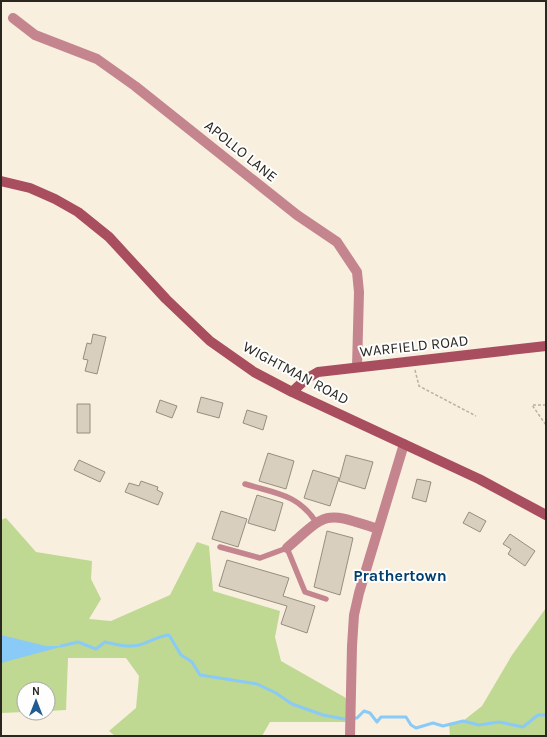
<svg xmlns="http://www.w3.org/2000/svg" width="547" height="737" font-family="Karla,sans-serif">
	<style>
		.green { fill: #bfd892 }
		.water { fill: #89caf7 }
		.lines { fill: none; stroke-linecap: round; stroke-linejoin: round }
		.stream { stroke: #89caf7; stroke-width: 3 }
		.building { fill: #d8cfbf; stroke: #968e80 }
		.path { stroke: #b8b1a4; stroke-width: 1.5; stroke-dasharray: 3 2; stroke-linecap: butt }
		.lane { stroke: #c4858e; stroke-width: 5.5 }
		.street { stroke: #c4858e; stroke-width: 10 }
		.secondary { stroke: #a84e5f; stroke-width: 10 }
		.labels { text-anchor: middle; stroke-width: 4; stroke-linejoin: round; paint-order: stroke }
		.street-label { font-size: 15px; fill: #2a2721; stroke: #fefefe }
		.neighbourhood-label { font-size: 16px; font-weight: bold; fill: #023f6f; stroke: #fefefe }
	</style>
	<rect width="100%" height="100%" fill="#f8efdf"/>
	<path class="green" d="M6,518L36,552L92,561L91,579L101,599L89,619L111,621L170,595L197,542L209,546L213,591L280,611L275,637L281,661L346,698V722H270L262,736H115L109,731L136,708L139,676L126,658H68L66,710L48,711V689H24V712L1,713V520Z
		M546,608V736H450L449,723L463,721L482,706L512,655Z"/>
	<path class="water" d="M1,635L46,646H64L1,663Z"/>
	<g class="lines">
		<path class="stream" d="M61,646L78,642L96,649L105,642C119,645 132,649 145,643C154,640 159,636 169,635L181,655L192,662L200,675L257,684L276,693L292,704L323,715L344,719
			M354,718H357L364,711L370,713L377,722L381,717H406L411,725L416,728L433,723L443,726L463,721L479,725L499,722L523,727L538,715H546"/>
	</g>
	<path class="building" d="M93,334L106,337L97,374L85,371L88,360L83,359L87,343L91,344Z
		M201,397L223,403L219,418L197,412Z
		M160,400L177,406L172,418L156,412Z
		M77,404H90V433H77Z
		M247,410L267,416L263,430L243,423Z
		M268,453L294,461L286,489L259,481Z
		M346,455L373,462L365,489L339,481Z
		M79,460L105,472L100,482L74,470Z
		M313,470L339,478L330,506L304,498Z
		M417,479L431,482L426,502L412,498Z
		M141,481L158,487L157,490L163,493L158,505L125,492L129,483L139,486Z
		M257,495L283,503L275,531L248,523Z
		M221,511L247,519L238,547L212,539Z
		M469,512L486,521L480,532L463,523Z
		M327,531L353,538L340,595L314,587Z
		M510,534L535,551L525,566L508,554L511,549L503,544Z
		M227,560L289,578L283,596L315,606L307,633L281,624L287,606L219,586Z"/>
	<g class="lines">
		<path class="path" d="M415,370L419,386L476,416
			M546,405H532L546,425"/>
		<path class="lane" d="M245,484C274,493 298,494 316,522
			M220,547L260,558L287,548L305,592L326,599"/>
		<path class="street" d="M13,18L35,35L97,59L135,86L297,215L337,242L357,272L359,292L357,367
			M287,548C329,510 325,512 378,529
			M350,736L352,646L354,615L359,593L404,444"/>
		<path class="secondary" d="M1,181L30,188L55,199L78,212L109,237L166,299L210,341L254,372L292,392L479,479L546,515
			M292,392L306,379L318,372L546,346"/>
	</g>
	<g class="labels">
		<g class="street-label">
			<text transform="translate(241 151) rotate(39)" y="5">APOLLO LANE</text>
			<text transform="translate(414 346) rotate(-6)" y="5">WARFIELD ROAD</text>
			<text transform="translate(296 373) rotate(28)" y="5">WIGHTMAN ROAD</text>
		</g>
		<g class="neighbourhood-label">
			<text x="400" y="581">Prathertown</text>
		</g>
	</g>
	<rect width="547" height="737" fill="none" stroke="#2a2721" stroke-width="4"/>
	<g transform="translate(36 701)"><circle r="19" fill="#fefefe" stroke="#a9a8a6"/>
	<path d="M0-3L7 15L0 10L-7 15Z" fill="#205c93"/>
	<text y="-6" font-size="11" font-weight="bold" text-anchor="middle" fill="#2a2721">N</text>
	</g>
</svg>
